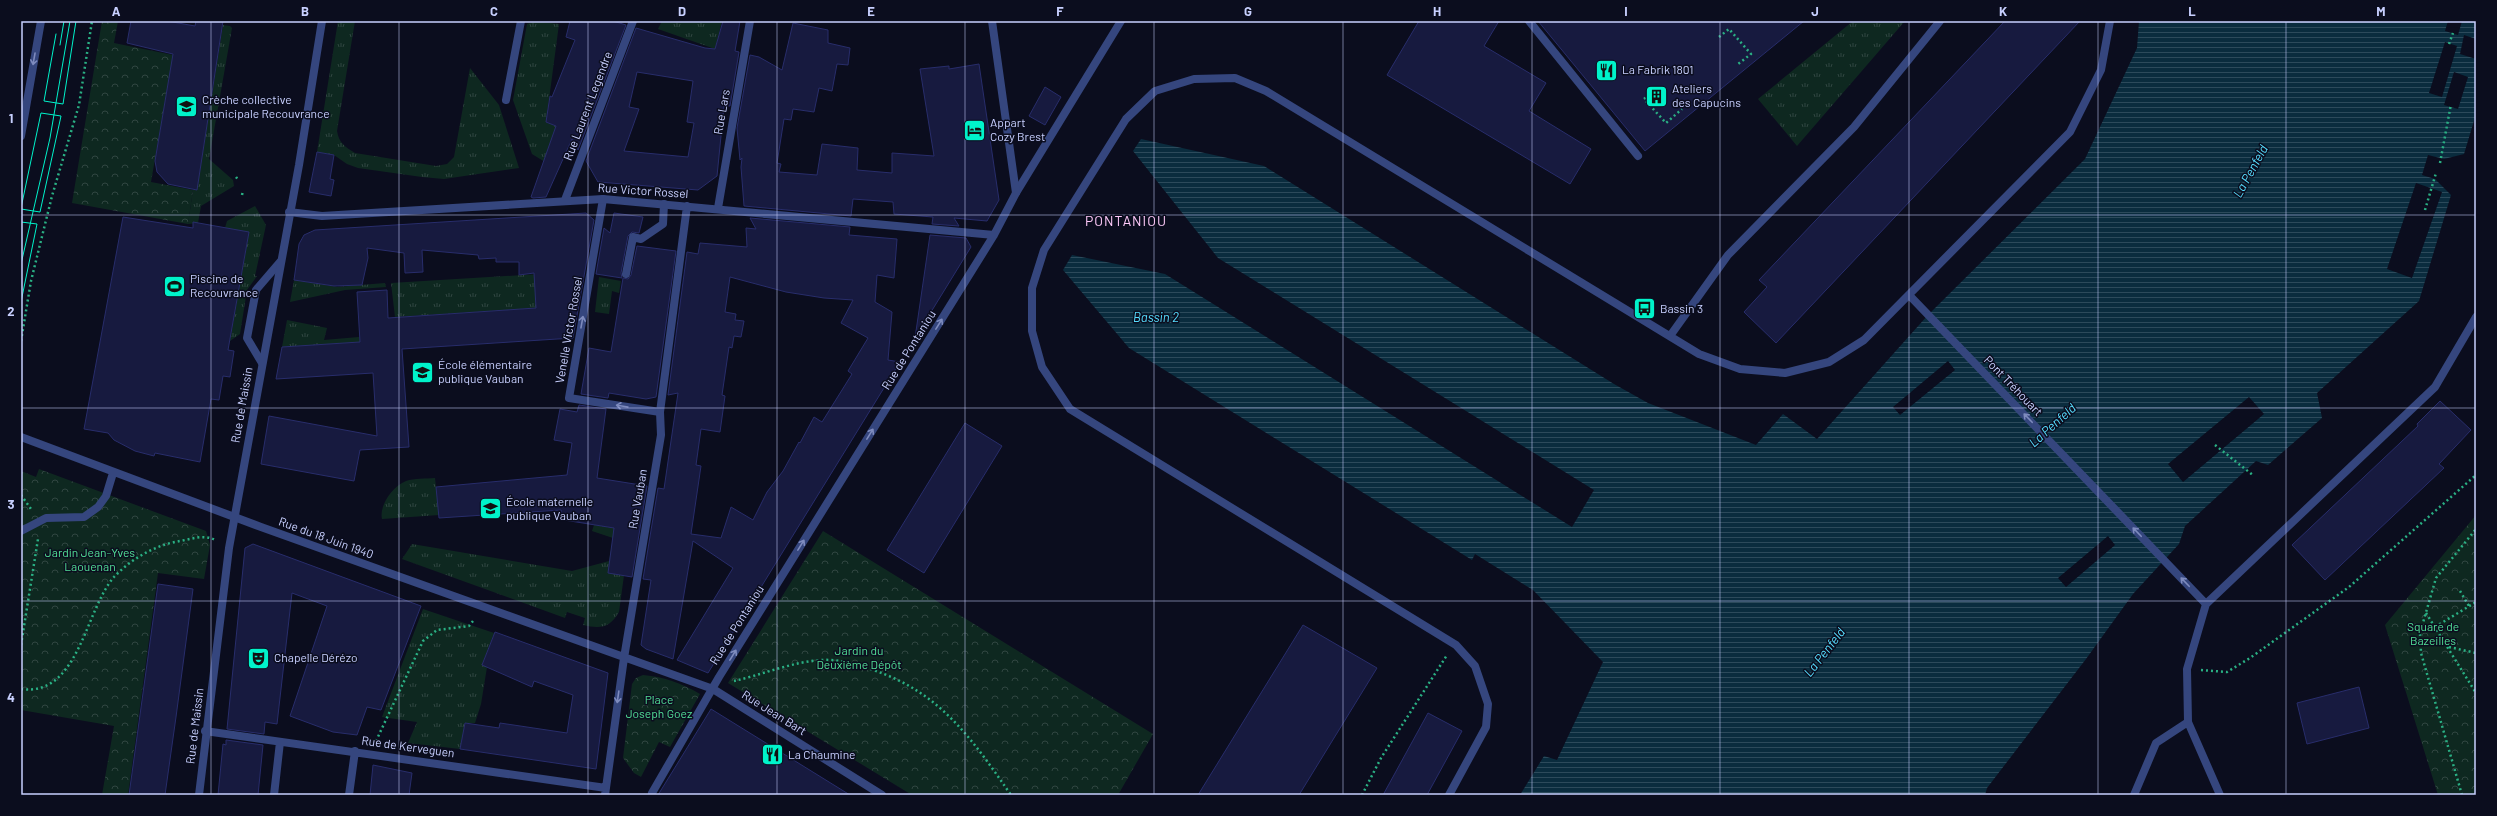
<svg xmlns="http://www.w3.org/2000/svg" width="2497" height="816" font-family="Barlow,sans-serif">
	<style>
		.grass { fill: url(#grass-tufts) }
		.forest { fill: url(#forest-crowns) }
		.water { fill: url(#water-rules) }
		.pier { fill: #0b0d1e }
		.building { fill: #171a3f; stroke: #282d6b; fill-rule: evenodd }
		.lines { fill: none; stroke-linecap: round; stroke-linejoin: round }
		.path { stroke: #2ab084; stroke-width: 2.5; stroke-dasharray: 2 3; stroke-linecap: butt }
		.service { stroke: #35467e; stroke-width: 8 }
		.pedestrian { stroke: #35467e; stroke-width: 8 }
		.minor { stroke: #35467e; stroke-width: 8 }
		.tertiary { stroke: #35467e; stroke-width: 8 }
		.tram { stroke: #00f3ca; stroke-width: 1 }
		.oneway { stroke: #7e8bbe }
		.grid { fill: none; stroke: #c8d0ff; stroke-width: 1; stroke-opacity: 0.55 }
		.labels { text-anchor: middle; stroke-width: 3; stroke-linejoin: round; paint-order: stroke }
		.poi-label { font-size: 12px; fill: #c8d0ff; stroke: #0b0d1e; text-anchor: start }
		.street-label { font-size: 12px; fill: #c8d0ff; stroke: #0b0d1e }
		.park-label { font-size: 12px; fill: #52e097; stroke: #0b0d1e }
		.water-label { font-size: 13px; font-style: italic; fill: #56deff; stroke: #0b0d1e }
		.quarter-label { font-size: 14px; letter-spacing: 1px; fill: #ffcafa; stroke: #0b0d1e }
		.neatline { fill: none; stroke: #c8d0ff; stroke-width: 1.5 }
		.grid-label { font-size: 13px; text-anchor: middle; font-weight: bold; fill: #c8d0ff }
	</style>
	<defs>
		<pattern id="grass-tufts" width="24" height="20" patternUnits="userSpaceOnUse"><rect width="24" height="20" fill="#0e2820"/><path d="M3 7l-1-3M5 7V3M7 7l1-3M15 17l-1-3M17 17v-4M19 17l1-3" fill="none" stroke="#304641"/></pattern>
		<pattern id="forest-crowns" width="20" height="18" patternUnits="userSpaceOnUse"><rect width="20" height="18" fill="#0e2820"/><path d="M2 6a3 3 0 1 1 6 0M12 15a3 3 0 1 1 6 0" fill="none" stroke="#304641"/></pattern>
		<pattern id="water-rules" width="6" height="5" patternUnits="userSpaceOnUse"><rect width="6" height="5" fill="#0a2c3e"/><path d="M0 2.5h6" fill="none" stroke="#2c4a5b"/></pattern>
	</defs>
	<rect width="100%" height="100%" fill="#0b0d1e"/>
	<path class="grass" d="M338,21H355L337,131C339,143 345,147 355,153L436,166L447,164L454,157L470,68L499,105L519,168L444,179L422,177L358,168L347,164L334,155L317,152Z
		M534,21L559,24L546,122L565,130L545,162L532,154L513,100L527,24Z
		M662,21H722L715,49L658,29Z
		M1853,21H1905L1797,146L1758,99Z
		M223,25L230,26L232,28L209,159L233,180L234,186L201,206L198,223L188,224L193,190H197Z
		M255,206L266,225L255,276H257L247,290L240,334L230,341L249,232L225,228L227,221Z
		M556,273L536,308L395,317L391,283Z
		M599,277L621,281L619,293L612,291L609,314L595,312Z
		M294,280L337,287L385,283L386,287L345,290L290,302Z
		M287,320L327,328L324,340L359,337L360,342L282,347Z
		M435,478L439,515L382,519C379,505 393,486 406,481C415,478 426,479 435,478Z
		M594,525L630,531L619,612C610,628 600,629 583,625L585,618L567,612L565,618L402,559L412,544L572,571L609,561L613,538L592,531Z
		M423,609L494,633L482,665L487,667L481,704L475,723H465L460,749L408,743L417,722L382,717Z"/>
	<path class="forest" d="M102,21H118L114,43L173,55L151,182L193,190L188,224L72,203Z
		M39,469L206,531L210,545L204,579L158,573L128,795H102L114,726L21,710V471L36,477Z
		M2476,515V795H2438L2385,625Z
		M823,531L1153,734L1118,795H912L728,683Z
		M643,675C665,677 681,683 700,694L670,747L659,742L641,777L634,773L623,758L632,684L636,678Z"/>
	<path class="water" d="M2139,21H2476V39L2464,35L2460,54L2476,59V114L2464,154L2444,159L2428,155L2422,175L2435,179L2451,195L2419,301L2317,393L2322,418L2268,465L2256,461L2185,526L2179,544L2133,594L2086,659L1987,788L1985,795H1520L1544,756L1557,760L1603,662L1533,590L1475,554L1472,560L1129,348L1063,270L1072,255L1165,274L1572,527L1594,490L1218,258L1133,151L1141,139L1264,166L1614,384L1648,403L1756,445L1783,414L1817,439L1928,315L2085,159L2137,48Z"/>
	<path class="pier" d="M2448,21H2462L2458,35L2445,31Z
		M2445,42L2457,46L2442,97L2429,93Z
		M2454,72L2468,77L2458,109L2444,105Z
		M2416,183L2442,192L2412,278L2387,269Z
		M1948,361L1955,370L1900,415L1893,407Z
		M2249,397L2264,414L2183,482L2168,464Z
		M2108,536L2115,545L2066,587L2058,578Z"/>
	<path class="building" d="M131,21H167L195,26L196,21H223L197,190L168,184L157,172L155,161L173,54L127,43Z
		M570,21H613L626,25L578,150L572,139L546,197L533,198L531,197L556,126L546,122L550,96L552,97L575,40L566,37Z
		M723,21H740L735,51L739,52L730,106H724L717,176L698,190L598,182L586,161L636,28L705,48L715,49ZM637,72L693,81L687,122L694,123L688,157L624,151L639,109L629,107Z
		M1419,21H1499L1484,46L1546,83L1529,111L1591,149L1570,184L1387,75Z
		M1538,21H1804L1645,151Z
		M2005,21H2080L1776,343L1744,312L1767,287L1759,280Z
		M793,23L828,30V43L850,48L848,65L837,64L832,91L819,88L814,112L793,109L791,120L784,119L777,163L781,164L779,172L817,175L822,144L858,148L857,170L892,173V153L934,156L920,69L949,66V69L979,64L999,200L987,221L954,218L959,226L932,224L933,217L894,214L893,202L853,199L851,216L744,206L741,167L742,158L740,160L737,128L750,55L759,57L782,70Z
		M1045,87L1061,97L1045,125L1029,116Z
		M317,152L334,155L330,179L334,180L331,196L309,192Z
		M586,213L594,220L573,338L402,349L409,447L360,450L354,481L261,464L269,416L377,436L373,373L276,379L282,347L360,342L357,292L387,290L388,318L536,308L534,273L519,275V262H496V258L479,259L478,255L422,250L423,272L405,273L404,253L367,248L368,258L362,285L334,286L294,280L299,244L304,235L315,230Z
		M614,213L643,217L639,233L632,232L628,236L621,273L622,278L596,274L604,228L610,233Z
		M123,217L193,228V222L249,232L228,350L234,351L230,377L223,376L219,400L211,399L200,462L155,453L154,456L135,451L114,440L108,433L84,429Z
		M750,218L850,227L849,235L897,239L894,278L877,275L875,302L892,312L888,360L900,362L708,673L677,660L733,568L693,541L673,659L646,649L641,645L651,580L643,579L658,488L664,489L678,393L668,395L687,252L698,254L700,243L747,247L746,228L756,229ZM730,277L786,292L824,298L853,300L841,323L868,338L848,371L852,374L822,422L814,417L800,443L799,442L783,471L767,492L753,520L731,507L721,538L691,534L701,466L696,465L701,429L720,432L725,396L722,395L729,347L732,348L734,336L741,337L744,321L735,320L736,314L725,312Z
		M930,235L966,238L971,247L915,338Z
		M637,246L676,251L656,397L646,399L609,393L608,398L581,394L589,348L611,352L623,278L628,279L631,275Z
		M2440,401L2471,430L2439,464L2444,468L2325,580L2292,545L2418,426L2417,424Z
		M579,405L606,409L597,478L647,486L632,577L608,573L614,528L564,520L561,510L439,518L436,487L567,475L572,443L554,440L560,409L577,412Z
		M965,423L1002,446L924,573L887,550Z
		M253,544L421,606L381,710L367,707L357,735L333,732L290,716L327,606L292,593L277,724L265,722L264,734L227,729L245,548Z
		M158,584L193,589L176,717L165,795H129Z
		M1303,625L1377,668L1299,795H1198Z
		M495,632L608,673L596,769L460,749L465,723L499,728L500,723L567,733L573,695L534,681L532,687L482,665Z
		M2359,687L2369,728L2307,744L2297,703Z
		M711,709L787,756L850,795H658Z
		M1428,713L1462,731L1427,795H1383Z
		M226,740L263,745L258,795H218L223,744L226,745Z
		M373,765L412,773L409,795H370Z"/>
	<g class="lines">
		<path class="path" d="M1719,37L1729,29L1751,54L1738,64
			M2449,44L2453,33
			M1653,91L1644,99L1666,123L1682,109
			M2440,163L2451,104
			M236,177L239,181
			M242,195L243,191
			M2425,210L2436,173
			M21,341L31,281L52,196L79,105L92,21
			M2215,445L2254,476
			M21,495L31,509
			M2460,591L2469,606
			M2426,613L2476,693
			M2435,627L2476,602
			M21,645L38,539
			M2449,647L2476,653
			M2201,670L2227,672L2250,658L2349,587L2476,475
			M734,681C761,675 795,661 822,660C839,659 857,664 873,670C940,692 972,739 1011,795
			M21,689C79,697 85,610 114,577C131,559 155,545 180,541C192,539 204,534 215,540
			M376,741L423,641L437,630L469,626L473,621
			M1362,795L1381,758L1447,655
			M2462,795L2421,653L2420,633L2436,578L2476,529"/>
		<path class="service" d="M506,100L521,21
			M626,274L633,237L641,239L663,224L664,204
			M1910,296L2206,604
			M1670,336L1728,255L1854,127L1940,21
			M262,363L247,338L256,290L280,262
			M1449,795L1486,727L1488,704L1475,666L1456,645L1070,409L1042,367L1032,331V288L1044,250L1126,119L1155,91L1194,79L1235,78L1266,91L1699,354L1740,369L1785,373L1829,362L1864,340L2070,132L2101,70L2110,21
			M2134,795L2156,743L2188,722
			M2220,795L2188,722L2187,669L2206,604L2435,387L2476,317"/>
		<path class="pedestrian" d="M1529,21L1638,156
			M1016,193L1121,21
			M603,199L569,398L660,412"/>
		<path class="minor" d="M21,136L41,21
			M565,200L633,21
			M718,208L750,21
			M289,212L322,216L603,199L994,235
			M21,437L261,527L713,689L882,795
			M21,531L46,518L84,517L98,507L106,496L113,473
			M205,731L606,788
			M652,793L719,677L994,235L1016,193L992,21
			M274,795L280,742
			M349,795L355,751
			M605,795L624,658L661,435L660,412L687,206"/>
		<path class="tertiary" d="M199,795L229,548L299,165L322,21"/>
		<path class="tram" d="M56,34L44,101L63,104L76,21
			M60,45L64,21
			M21,208L41,113L61,116L40,212L21,209
			M21,222L37,224L21,302
			M21,264L50,138L70,21"/>
	</g>
	<defs><path id="oneway-shaft" d="M-6 0H5M1.5-3L5.5 0L1.5 3" fill="none" stroke-width="1.6" stroke-linecap="round" stroke-linejoin="round"/></defs>
	<g class="oneway">
		<use href="#oneway-shaft" transform="translate(34 59) rotate(100)"/>
		<use href="#oneway-shaft" transform="translate(582 322) rotate(-80)"/>
		<use href="#oneway-shaft" transform="translate(939 324) rotate(-58)"/>
		<use href="#oneway-shaft" transform="translate(622 406) rotate(-171)"/>
		<use href="#oneway-shaft" transform="translate(2028 418) rotate(-134)"/>
		<use href="#oneway-shaft" transform="translate(870 434) rotate(-58)"/>
		<use href="#oneway-shaft" transform="translate(2137 532) rotate(-134)"/>
		<use href="#oneway-shaft" transform="translate(801 545) rotate(-58)"/>
		<use href="#oneway-shaft" transform="translate(2185 582) rotate(-134)"/>
		<use href="#oneway-shaft" transform="translate(733 655) rotate(-58)"/>
		<use href="#oneway-shaft" transform="translate(618 697) rotate(98)"/>
	</g>
	<path class="grid" d="M211,21V795M399,21V795M588,21V795M777,21V795M965,21V795M1154,21V795M1343,21V795M1532,21V795M1720,21V795M1909,21V795M2098,21V795M2286,21V795M21,215H2476M21,408H2476M21,601H2476"/>
	<defs>
		<symbol id="restaurant-square" viewBox="-11 -11 22 22"><rect x="-9" y="-9" width="18" height="18" rx="4" fill="#00f3ca" stroke="#0b0d1e"/><path d="M-5-6h1v4h1v-4h1v4h1v-4h1v5L-1.5 .5V6h-2V.5L-5-1ZM5-6V6H3V1.5H1.5Q1.5-4 5-6Z" fill="#111"/></symbol>
		<symbol id="building-square" viewBox="-11 -11 22 22"><rect x="-9" y="-9" width="18" height="18" rx="4" fill="#00f3ca" stroke="#0b0d1e"/><path d="M-4-6H4V6H1V3H-1V6H-4ZM-2.5-4.3h1.7v1.8h-1.7ZM.8-4.3h1.7v1.8H.8ZM-2.5-1h1.7V.8h-1.7ZM.8-1h1.7V.8H.8Z" fill="#111"/></symbol>
		<symbol id="school-square" viewBox="-11 -11 22 22"><rect x="-9" y="-9" width="18" height="18" rx="4" fill="#00f3ca" stroke="#0b0d1e"/><path d="M0-5L7-2L0 1L-7-2ZM-4 1L0 2.5L4 1V4Q0 6-4 4Z" fill="#111"/></symbol>
		<symbol id="hotel-square" viewBox="-11 -11 22 22"><rect x="-9" y="-9" width="18" height="18" rx="4" fill="#00f3ca" stroke="#0b0d1e"/><path d="M-6-4.5h1.5V1H6V5H4.5V3h-9V5H-6ZM-4 0a1.8 1.8 0 1 1 3.6 0ZM.5 0V-2.5h3Q6-2.5 6 0Z" fill="#111"/></symbol>
		<symbol id="stadium-square" viewBox="-11 -11 22 22"><rect x="-9" y="-9" width="18" height="18" rx="4" fill="#00f3ca" stroke="#0b0d1e"/><path d="M0-5a6.5 5 0 1 0 0 10a6.5 5 0 1 0 0-10ZM-3.5-1.8h7v3.6h-7Z" fill="#111"/></symbol>
		<symbol id="bus-square" viewBox="-11 -11 22 22"><rect x="-9" y="-9" width="18" height="18" rx="4" fill="#00f3ca" stroke="#0b0d1e"/><path d="M-5-6H5V4H4V6H2V4H-2V6H-4V4H-5ZM-3.5-4V0h7V-4ZM-3.5 1.2v1.5H-2V1.2ZM2 1.2v1.5H3.5V1.2Z" fill="#111"/></symbol>
		<symbol id="theatre-square" viewBox="-11 -11 22 22"><rect x="-9" y="-9" width="18" height="18" rx="4" fill="#00f3ca" stroke="#0b0d1e"/><path d="M-5-5.5Q0-4 5-5.5V0Q5 5 0 6Q-5 5-5 0ZM-3.3-2.5H-1v1.5H-3.3ZM1-2.5H3.3v1.5H1ZM-2.8 1Q0 5.5 2.8 1Z" fill="#111"/></symbol>
	</defs>
	<g fill-rule="evenodd">
		<use href="#restaurant-square" x="1594" y="58" width="25" height="25"/>
		<use href="#building-square" x="1644" y="84" width="25" height="25"/>
		<use href="#school-square" x="174" y="94" width="25" height="25"/>
		<use href="#hotel-square" x="962" y="118" width="25" height="25"/>
		<use href="#stadium-square" x="162" y="274" width="25" height="25"/>
		<use href="#bus-square" x="1632" y="296" width="25" height="25"/>
		<use href="#school-square" x="410" y="360" width="25" height="25"/>
		<use href="#school-square" x="478" y="496" width="25" height="25"/>
		<use href="#theatre-square" x="246" y="646" width="25" height="25"/>
		<use href="#restaurant-square" x="760" y="742" width="25" height="25"/>
	</g>
	<g class="labels">
		<g class="poi-label">
			<text x="1622" y="74">La Fabrik 1801</text>
			<text x="1672" y="93">Ateliers<tspan x="1672" dy="14">des Capucins</tspan></text>
			<text x="202" y="104">Crèche collective<tspan x="202" dy="14">municipale Recouvrance</tspan></text>
			<text x="990" y="127">Appart<tspan x="990" dy="14">Cozy Brest</tspan></text>
			<text x="190" y="283">Piscine de<tspan x="190" dy="14">Recouvrance</tspan></text>
			<text x="1660" y="313">Bassin 3</text>
			<text x="438" y="369">École élémentaire<tspan x="438" dy="14">publique Vauban</tspan></text>
			<text x="506" y="506">École maternelle<tspan x="506" dy="14">publique Vauban</tspan></text>
			<text x="274" y="662">Chapelle Dérézo</text>
			<text x="788" y="759">La Chaumine</text>
		</g>
		<g class="street-label">
			<text transform="translate(588 106) rotate(-69)" y="4">Rue Laurent Legendre</text>
			<text transform="translate(722 112) rotate(-80)" y="4">Rue Lars</text>
			<text transform="translate(643 191) rotate(4)" y="4">Rue Victor Rossel</text>
			<text transform="translate(569 330) rotate(-80)" y="4">Venelle Victor Rossel</text>
			<text transform="translate(909 350) rotate(-58)" y="4">Rue de Pontaniou</text>
			<text transform="translate(2013 386) rotate(46)" y="4">Pont Tréhouart</text>
			<text transform="translate(242 405) rotate(-80)" y="4">Rue de Maissin</text>
			<text transform="translate(638 499) rotate(-80)" y="4">Rue Vauban</text>
			<text transform="translate(326 538) rotate(20)" y="4">Rue du 18 Juin 1940</text>
			<text transform="translate(737 625) rotate(-58)" y="4">Rue de Pontaniou</text>
			<text transform="translate(774 713) rotate(32)" y="4">Rue Jean Bart</text>
			<text transform="translate(195 726) rotate(-83)" y="4">Rue de Maissin</text>
			<text transform="translate(408 747) rotate(8)" y="4">Rue de Kerveguen</text>
		</g>
		<g class="park-label">
			<text x="90" y="557">Jardin Jean-Yves<tspan x="90" dy="14">Laouenan</tspan></text>
			<text x="2433" y="631">Square de<tspan x="2433" dy="14">Bazeilles</tspan></text>
			<text x="859" y="655">Jardin du<tspan x="859" dy="14">Deuxième Dépôt</tspan></text>
			<text x="659" y="704">Place<tspan x="659" dy="14">Joseph Goez</tspan></text>
		</g>
		<g class="water-label">
			<text transform="translate(2250 171) rotate(-61)" y="5">La Penfeld</text>
			<text x="1156" y="322">Bassin 2</text>
			<text transform="translate(2052 425) rotate(-42)" y="5">La Penfeld</text>
			<text transform="translate(1824 652) rotate(-52)" y="5">La Penfeld</text>
		</g>
		<g class="quarter-label">
			<text x="1126" y="226">PONTANIOU</text>
		</g>
	</g>
	<rect width="2497" height="816" fill="none" stroke="#0b0d1e" stroke-width="44"/>
	<rect x="22" y="22" width="2453" height="772" class="neatline"/>
	<g class="grid-label">
		<text x="116" y="16">A</text>
		<text x="305" y="16">B</text>
		<text x="494" y="16">C</text>
		<text x="682" y="16">D</text>
		<text x="871" y="16">E</text>
		<text x="1060" y="16">F</text>
		<text x="1248" y="16">G</text>
		<text x="1437" y="16">H</text>
		<text x="1626" y="16">I</text>
		<text x="1815" y="16">J</text>
		<text x="2003" y="16">K</text>
		<text x="2192" y="16">L</text>
		<text x="2381" y="16">M</text>
		<text x="11" y="123">1</text>
		<text x="11" y="316">2</text>
		<text x="11" y="509">3</text>
		<text x="11" y="702">4</text>
	</g>
</svg>
